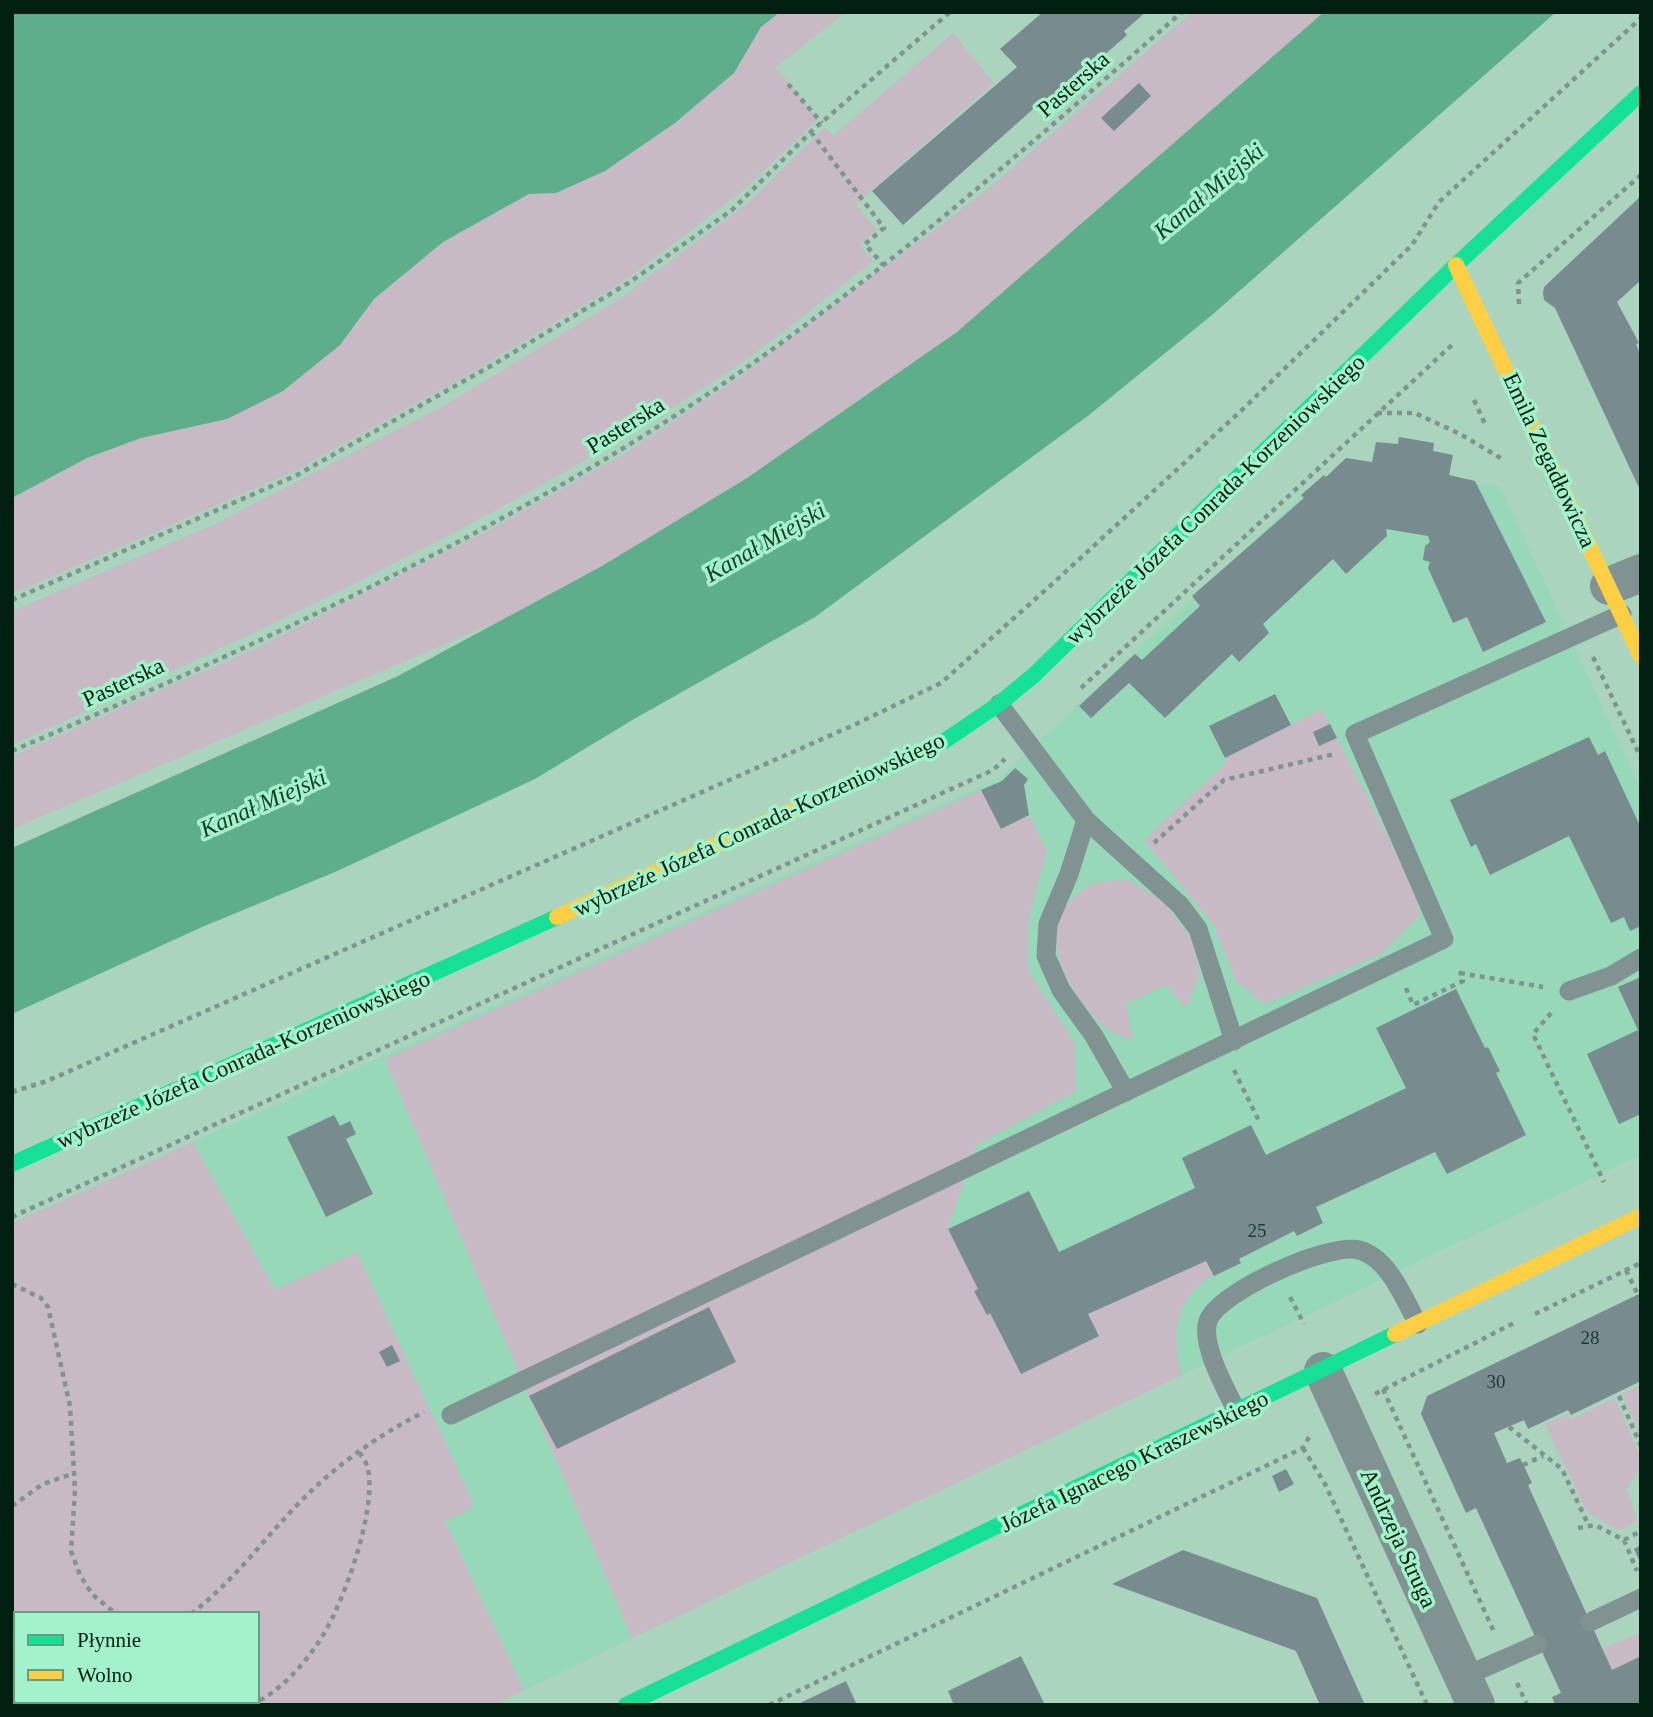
<svg xmlns="http://www.w3.org/2000/svg" width="1653" height="1717" font-family="'Times New Roman',serif">
	<style>
		.built { fill: #96d8b7 }
		.green { fill: #c7bac4; fill-rule: evenodd }
		.water { fill: #5eae8b }
		.building { fill: #788b8e }
		.lines { fill: none; stroke-linecap: round; stroke-linejoin: round }
		.path { stroke: #80938e; stroke-width: 4.5; stroke-dasharray: 5 5; stroke-linecap: butt }
		.lane { stroke: #809292; stroke-width: 19 }
		.street { stroke: #809292; stroke-width: 38 }
		.fast { stroke: #16e098; stroke-width: 16 }
		.slow { stroke: #ffcf43; stroke-width: 16 }
		.labels { text-anchor: middle; stroke-width: 7; stroke-linejoin: round; paint-order: stroke }
		.number-label { font-size: 19px; fill: #1e3a30 }
		.street-label { font-size: 23px; fill: #001f11; stroke: #a4f2cb }
		.water-label { font-size: 24px; font-style: italic; fill: #143d2b; stroke: #a4f2cb }
	</style>
	<rect width="100%" height="100%" fill="#aad4be"/>
	<path class="built" d="M1399,437L1434,443L1433,451L1453,455L1450,475L1476,484L1500,486L1641,790V1155L524,1690L445,1520L472,1509L358,1252L275,1291L193,1142L1000,778L1324,475L1326,477L1346,458L1372,462L1397,444Z"/>
	<path class="green" d="M781,12H846L776,67L818,119L746,188L626,280L471,373L295,471L12,594V498L87,458L141,438L340,345L374,299L443,242L529,194L556,193L605,171L675,123L734,73L761,27Z
		M1192,12H1324L957,332L747,478L602,566L504,619L12,829V756L258,647L497,526L629,451L734,381L988,189Z
		M953,33L994,83L856,204L877,230L860,244L873,261C823,299 774,342 722,376C497,523 255,634 12,745V611L213,525L445,405L618,300L748,203L825,127L833,136Z
		M1322,709L1415,890L1420,915L1381,954L1265,1004L1236,981L1213,924L1144,840L1227,762L1225,758Z
		M981,790L1001,829L1029,815L1047,850L1029,917L1028,970L1075,1043L1076,1091L976,1145L948,1229L1087,1342L1099,1335L1088,1314L1206,1261L1213,1275C1176,1296 1170,1337 1182,1375L632,1638L385,1059Z
		M1127,879L1164,902L1193,941L1200,975L1186,1008L1166,985L1126,1003L1133,1041C1123,1036 1108,1031 1100,1023C1063,986 1029,919 1089,886C1099,880 1115,881 1127,879Z
		M193,1142L275,1290L357,1252L472,1500V1508L445,1521L524,1690L494,1705H12V1223ZM16,1614H257V1701H16Z
		M1641,1385V1437L1622,1394Z
		M1615,1398L1641,1458V1468L1627,1488L1637,1521L1619,1531L1587,1512L1545,1424L1567,1414L1571,1419Z
		M1641,1632V1656L1612,1670L1602,1649Z"/>
	<path class="water" d="M12,12H780L761,27L734,73L675,123L605,171L556,193L529,194L443,242L374,299L340,345L283,391L227,419L141,438L87,458L12,498Z
		M1324,12H1556L1212,315L1089,415L815,617L634,719L535,779L335,872L202,927L12,1014V848L398,676L602,566L747,478L957,332Z"/>
	<path class="building" d="M1043,12H1146L1124,31L1127,35L1044,108L1040,103L903,225L872,191L1017,67L1000,49Z
		M1139,83L1151,96L1114,131L1101,118Z
		M1641,196V280L1617,302L1639,343L1636,344L1641,356V492L1555,308L1544,300L1543,293L1544,287Z
		M1399,437L1434,443L1433,451L1453,455L1449,475L1475,481L1546,622L1483,652L1467,617L1453,623L1428,568L1430,562L1423,560L1425,546L1430,542L1428,536L1386,529L1387,536L1346,574L1333,559L1263,624L1269,633L1239,662L1232,654L1165,718L1129,683L1091,718L1079,706L1135,654L1142,660L1200,606L1192,596L1304,498L1301,495L1324,475L1326,477L1346,458L1372,462L1376,442L1398,444Z
		M1275,694L1291,725L1225,758L1209,726Z
		M1330,724L1337,738L1319,746L1313,732Z
		M1589,737L1598,755L1605,751L1641,828V926L1630,931L1624,917L1611,923L1569,836L1490,875L1476,844L1471,847L1450,800Z
		M1015,768L1028,779L1024,785L1029,815L1001,829L981,790L1002,781Z
		M1641,977V1114L1619,1124L1587,1054L1638,1030L1618,987Z
		M1456,989L1485,1048L1488,1047L1500,1071L1496,1073L1526,1135L1447,1174L1435,1152L1316,1207L1323,1223L1297,1236L1294,1231L1239,1259L1241,1263L1214,1276L1206,1261L1088,1314L1099,1336L1021,1374L990,1313L987,1315L974,1291L978,1289L948,1229L1029,1191L1059,1252L1195,1188L1182,1158L1251,1125L1266,1155L1406,1088L1376,1028Z
		M334,1115L340,1126L350,1121L356,1134L346,1139L373,1194L326,1217L287,1137Z
		M1641,1293V1381L1571,1415L1568,1410L1528,1429L1524,1420L1494,1433L1507,1463L1520,1458L1532,1483L1528,1485L1612,1670L1641,1656V1705H1555L1552,1697L1561,1693L1476,1508L1466,1513L1421,1414L1427,1396Z
		M709,1307L736,1362L557,1449L529,1396Z
		M392,1345L400,1361L387,1367L379,1352Z
		M1286,1469L1294,1484L1279,1492L1272,1476Z
		M1641,1545V1564L1634,1549Z
		M1183,1550L1317,1598L1365,1705H1320L1296,1651L1112,1584Z
		M1021,1656L1045,1705H954L948,1691Z
		M846,1681L857,1705H796Z"/>
	<g class="lines">
		<path class="path" d="M788,84L822,123
			M811,132L884,228L865,244L883,265
			M1519,304L1518,283L1641,175
			M1474,400L1485,424
			M1377,413H1415L1460,434L1504,460
			M12,600L297,475L496,363L630,282L732,210L815,128L950,12
			M1593,657L1641,758
			M1081,688L1452,345
			M12,751C255,646 501,534 720,386C884,274 1033,142 1182,12
			M1154,843L1224,780L1335,754
			M1460,973L1543,987
			M1406,988L1413,1005L1463,981L1460,971
			M1551,1013L1533,1034L1604,1182
			M1234,1070L1260,1123
			M12,1092L47,1081L854,725L941,683L1050,586L1243,409L1412,245L1439,202L1641,18
			M12,1217L993,770L1005,759
			M1626,1270L1638,1295
			M12,1284L41,1298L48,1307L70,1406L75,1490L71,1551L80,1575L92,1594L116,1614
			M1290,1297L1304,1324
			M1535,1314L1641,1263
			M1383,1389L1495,1634
			M1375,1394L1514,1323
			M1619,1396L1641,1446
			M1509,1427L1562,1469L1588,1524
			M1303,1448L1325,1484L1427,1705
			M1523,1465L1543,1456
			M12,1506L43,1484L75,1473
			M1578,1528L1595,1525L1624,1540L1641,1531
			M1624,1540L1637,1571
			M191,1614C233,1582 263,1540 299,1503C336,1465 377,1436 424,1412
			M1517,1683L1527,1705
			M104,1705L105,1701
			M251,1705C279,1692 301,1668 318,1643C342,1609 377,1511 368,1469C367,1462 361,1456 358,1450
			M769,1705L1303,1448L1310,1435"/>
		<path class="lane" d="M999,704L1086,820L1180,905L1198,929L1234,1041
			M1086,820L1069,874L1048,924L1046,956L1061,990L1094,1036L1126,1092
			M1569,991L1611,976L1641,958
			M1237,1412C1227,1391 1200,1344 1208,1321C1218,1292 1329,1242 1359,1250C1389,1258 1404,1299 1418,1324
			M451,1415L1444,939L1355,734L1622,614
			M1590,1622L1641,1598
			M1463,1677L1538,1644"/>
		<path class="street" d="M1609,586L1641,573
			M1323,1371L1476,1705"/>
		<path class="fast" d="M871,775L943,742L999,704L1034,675L1456,265L1641,93
			M12,1164L557,917
			M626,1705L1395,1334"/>
		<path class="slow" d="M1456,265L1641,656
			M557,917L871,775
			M1395,1334L1641,1216"/>
	</g>
	<g class="labels">
		<g class="number-label">
			<text x="1257" y="1237">25</text>
			<text x="1590" y="1344">28</text>
			<text x="1496" y="1388">30</text>
		</g>
		<g class="street-label">
			<text transform="translate(1073 84) rotate(-41)" y="8">Pasterska</text>
			<text transform="translate(625 425) rotate(-32)" y="8">Pasterska</text>
			<text transform="translate(1550 460) rotate(65)" y="8">Emila Zegadłowicza</text>
			<text transform="translate(1215 499) rotate(-44)" y="8">wybrzeże Józefa Conrada-Korzeniowskiego</text>
			<text transform="translate(123 682) rotate(-25)" y="8">Pasterska</text>
			<text transform="translate(759 824) rotate(-25)" y="8">wybrzeże Józefa Conrada-Korzeniowskiego</text>
			<text transform="translate(243 1059) rotate(-24)" y="8">wybrzeże Józefa Conrada-Korzeniowskiego</text>
			<text transform="translate(1134 1461) rotate(-26)" y="8">Józefa Ignacego Kraszewskiego</text>
			<text transform="translate(1399 1538) rotate(65)" y="8">Andrzeja Struga</text>
		</g>
		<g class="water-label">
			<text transform="translate(1209 191) rotate(-40)" y="8">Kanał Miejski</text>
			<text transform="translate(765 542) rotate(-30)" y="8">Kanał Miejski</text>
			<text transform="translate(263 803) rotate(-24)" y="8">Kanał Miejski</text>
		</g>
	</g>
	<rect width="1653" height="1717" fill="none" stroke="#001f11" stroke-width="28"/>
	<rect x="14" y="1612" width="245" height="91" fill="#a4f2cb" stroke="#629e81" stroke-width="2"/>
	<rect x="28" y="1635" width="35" height="10" fill="#16e098" stroke="#629e81" stroke-width="2"/>
	<text x="77" y="1647" font-size="21" fill="#001f11">Płynnie</text>
	<rect x="28" y="1670" width="35" height="10" fill="#ffcf43" stroke="#629e81" stroke-width="2"/>
	<text x="77" y="1682" font-size="21" fill="#001f11">Wolno</text>
</svg>
